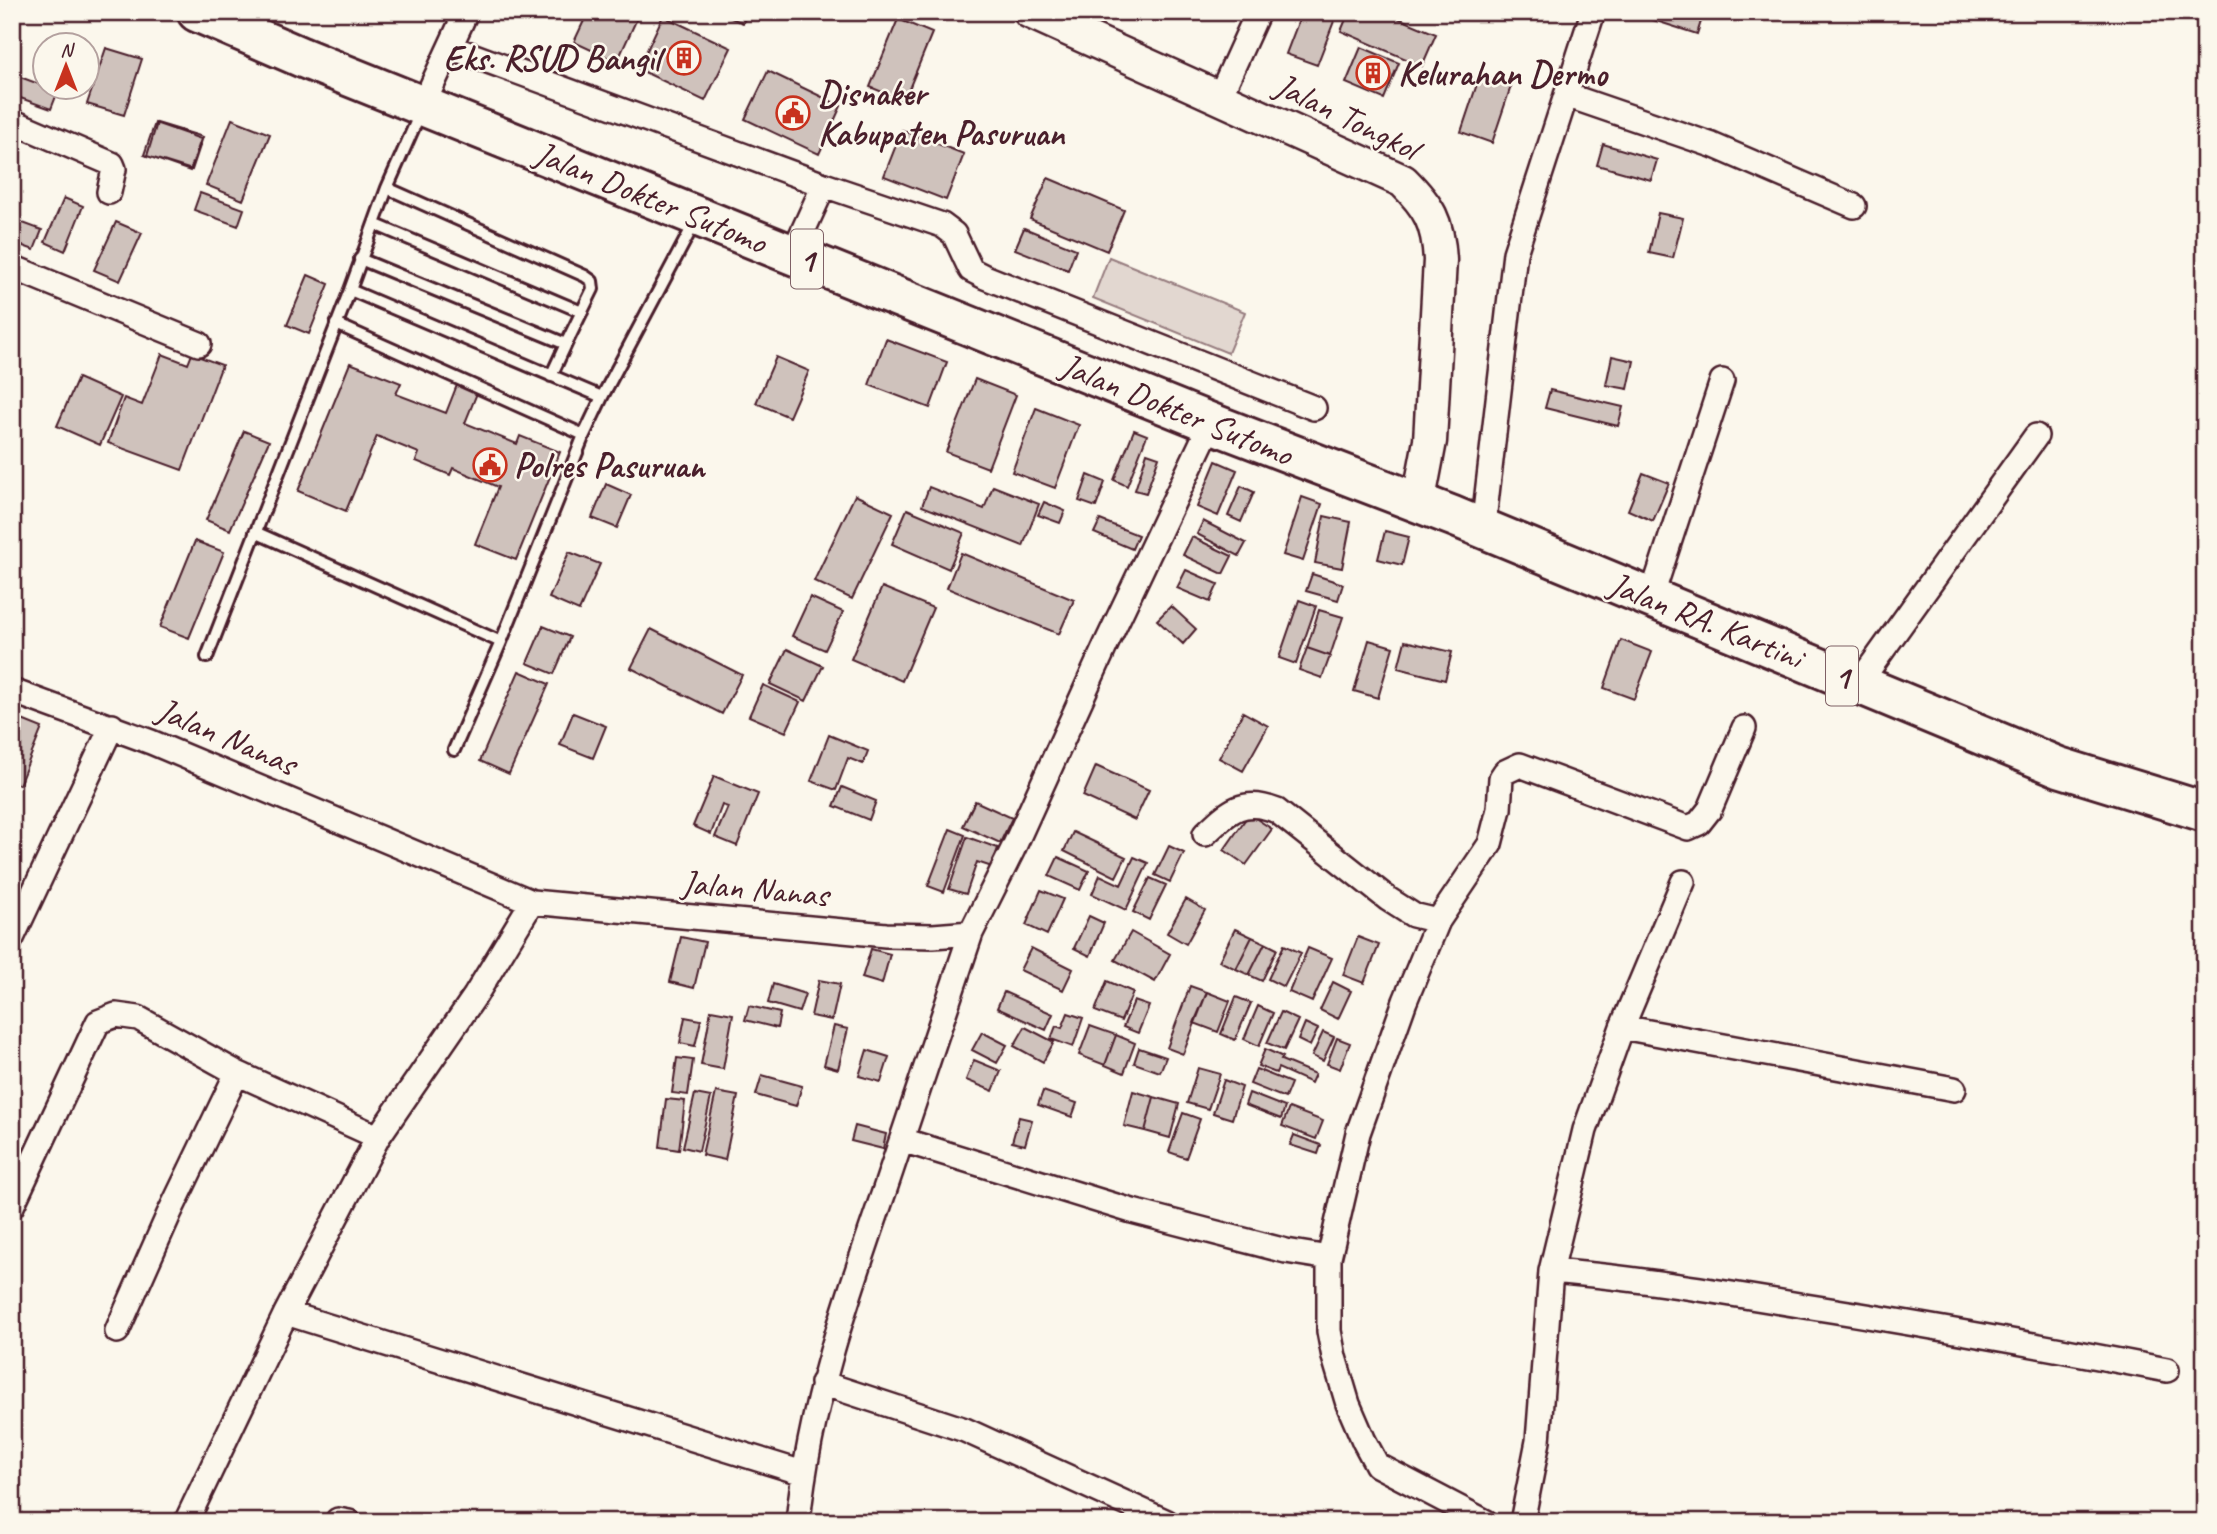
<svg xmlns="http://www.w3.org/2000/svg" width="2217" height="1534" font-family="Caveat,sans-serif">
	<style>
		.green { fill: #e2d7d0; stroke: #967b7e; stroke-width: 2 }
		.building { fill: #cfc2bc; stroke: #4a1f2b; stroke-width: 2 }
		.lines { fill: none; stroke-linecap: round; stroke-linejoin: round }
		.lane-casing { stroke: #4a1f2b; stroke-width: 16 }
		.street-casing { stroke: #4a1f2b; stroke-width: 28 }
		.secondary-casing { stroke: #4a1f2b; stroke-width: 37 }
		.highway-casing { stroke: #4a1f2b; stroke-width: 44 }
		.lane { stroke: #fbf7ec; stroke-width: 10 }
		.street { stroke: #fbf7ec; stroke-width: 23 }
		.secondary { stroke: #fbf7ec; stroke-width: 32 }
		.highway { stroke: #fbf7ec; stroke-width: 38 }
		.labels { text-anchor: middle; stroke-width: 5; stroke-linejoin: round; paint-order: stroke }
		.shield { fill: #fbf7ec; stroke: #7f6065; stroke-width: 2 }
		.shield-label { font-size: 33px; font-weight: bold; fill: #4a1f2b }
		.poi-label { font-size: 35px; font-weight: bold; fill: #4a1f2b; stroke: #fbf7ec; text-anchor: start }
		.street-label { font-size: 35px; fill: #4a1f2b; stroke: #fbf7ec }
	</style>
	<rect width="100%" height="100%" fill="#fbf7ec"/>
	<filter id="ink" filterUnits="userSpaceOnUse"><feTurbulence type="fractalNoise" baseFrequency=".0143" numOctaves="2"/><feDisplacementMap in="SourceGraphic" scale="14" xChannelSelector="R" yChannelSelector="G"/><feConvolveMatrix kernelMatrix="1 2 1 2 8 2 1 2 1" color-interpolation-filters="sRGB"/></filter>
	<g filter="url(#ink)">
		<path class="green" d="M1109,257L1245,312L1228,353L1093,298Z"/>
		<path class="building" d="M588,12H640L617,62L574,42Z
			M716,12H748L743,23Z
			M1302,12H1326L1336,16L1317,65L1286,54Z
			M1349,12H1384L1436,34L1422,66L1341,31Z
			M1649,12H1704L1697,34L1647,18Z
			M663,16L731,48L705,101L638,69Z
			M898,19L932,33L904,101L870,87Z
			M1361,47L1399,63L1384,99L1346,83Z
			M106,48L142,59L124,115L87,104Z
			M768,71L841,106L819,154L745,119Z
			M12,74L58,91L51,109L12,95Z
			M1480,75L1511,86L1492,143L1461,132Z
			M232,119L270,134L243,200L206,185Z
			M155,123L201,139L190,171L144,155Z
			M157,123L203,137L192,170L147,156Z
			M902,130L964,154L946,200L884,176Z
			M1603,144L1657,160L1651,180L1597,165Z
			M1048,178L1124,210L1107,251L1030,219Z
			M200,193L244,209L238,226L194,210Z
			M64,198L83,206L65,251L45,242Z
			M1658,213L1683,218L1673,258L1649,253Z
			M12,219L42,230L34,250L12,242Z
			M116,222L142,233L120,281L94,270Z
			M1024,228L1076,249L1068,270L1015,249Z
			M308,275L329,284L309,334L287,325Z
			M886,339L947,362L930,408L869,385Z
			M162,354L188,364L192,354L222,365L182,470L108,443L124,398L142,405Z
			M1612,356L1634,361L1628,389L1606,385Z
			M776,357L809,371L789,417L756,403Z
			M350,363L401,383L396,394L446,413L457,385L477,393L465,423L517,444L520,436L560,452L516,560L475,544L498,487L453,468L450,475L416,461L419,453L377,436L346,511L298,491Z
			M78,378L121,397L100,445L57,426Z
			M975,379L1016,395L988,468L946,452Z
			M1550,390L1623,407L1618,426L1545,408Z
			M1036,408L1079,425L1055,488L1012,472Z
			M1134,430L1147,435L1127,486L1114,480Z
			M244,431L269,441L230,530L206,520Z
			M1147,453L1159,457L1146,493L1135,490Z
			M1216,461L1237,470L1218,516L1197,507Z
			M1643,473L1669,483L1653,521L1628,510Z
			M1088,475L1105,482L1096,507L1079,501Z
			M606,484L631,495L617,528L592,518Z
			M993,486L1039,504L1023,546L922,506L929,487L984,509Z
			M1241,486L1254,492L1241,522L1228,516Z
			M855,495L893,513L852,599L814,581Z
			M1302,497L1322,504L1303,561L1283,555Z
			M1044,502L1065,511L1060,523L1038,515Z
			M907,509L964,533L949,569L892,544Z
			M1324,516L1351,522L1342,568L1315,563Z
			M1100,520L1138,535L1132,549L1094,533Z
			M1203,521L1246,543L1239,556L1197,534Z
			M1385,531L1409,537L1402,565L1378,559Z
			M1192,537L1232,556L1223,574L1183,555Z
			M195,541L224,552L189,638L160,627Z
			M569,552L600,564L579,611L549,598Z
			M961,553L1074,600L1059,634L947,588Z
			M1186,570L1218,584L1210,602L1177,588Z
			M1312,574L1343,584L1338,600L1306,591Z
			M882,587L933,608L902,681L851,659Z
			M810,597L843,612L825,650L792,636Z
			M1299,600L1316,606L1296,664L1279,658Z
			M1171,606L1196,629L1183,644L1157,620Z
			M1319,610L1343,617L1330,656L1307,648Z
			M543,626L570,637L554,674L527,663Z
			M651,629L742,675L722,714L631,668Z
			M1369,640L1393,647L1378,698L1354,691Z
			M1621,640L1652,652L1634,699L1604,688Z
			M1405,641L1452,652L1445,680L1398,668Z
			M1307,648L1330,656L1322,678L1299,670Z
			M787,649L823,666L806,701L770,684Z
			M519,671L549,684L509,774L480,761Z
			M763,685L800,702L786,732L749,716Z
			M1243,712L1268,726L1243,771L1219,758Z
			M573,713L606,726L593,758L560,745Z
			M17,718L42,728L19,785L12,782V730Z
			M829,735L868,751L863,764L848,758L836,790L811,781Z
			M1096,766L1149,790L1135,820L1083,796Z
			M714,776L758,794L737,846L715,837L728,807L722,805L711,834L693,826Z
			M842,787L876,801L869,820L834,806Z
			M975,801L1012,818L1000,843L963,826Z
			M1249,814L1272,829L1246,865L1224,850Z
			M950,829L965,835L944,892L928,886Z
			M1073,832L1126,857L1116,877L1064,851Z
			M967,837L998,848L992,867L977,862L966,894L949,889Z
			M1169,846L1184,853L1170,882L1155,875Z
			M1058,857L1089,871L1080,890L1049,876Z
			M1134,857L1148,863L1126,910L1092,894L1100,875L1121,885Z
			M1150,878L1166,885L1149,920L1133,912Z
			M1041,890L1063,899L1047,935L1026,925Z
			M1186,899L1205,910L1186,944L1167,933Z
			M1089,916L1104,923L1090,956L1074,948Z
			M1235,929L1252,937L1236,969L1219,961Z
			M1131,932L1170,954L1155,982L1115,960Z
			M681,937L705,942L694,988L670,982Z
			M1252,937L1265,943L1249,975L1236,969Z
			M1358,937L1379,945L1364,983L1343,975Z
			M1265,943L1277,949L1262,981L1249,975Z
			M1284,945L1301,953L1284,987L1268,979Z
			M1031,948L1073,969L1063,990L1020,970Z
			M1308,948L1332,958L1312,1002L1289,992Z
			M871,949L890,954L882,984L862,978Z
			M819,980L840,984L832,1020L811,1016Z
			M1107,981L1133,992L1121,1021L1095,1011Z
			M1333,982L1351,991L1338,1019L1320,1010Z
			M773,984L805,994L799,1012L768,1003Z
			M1190,986L1207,992L1183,1054L1167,1048Z
			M1004,992L1053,1014L1046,1030L997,1008Z
			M1207,992L1230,1001L1218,1032L1194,1023Z
			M1236,997L1251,1003L1235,1040L1221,1034Z
			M1134,1001L1149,1006L1138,1033L1123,1027Z
			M749,1006L780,1013L777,1028L745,1020Z
			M1258,1006L1273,1013L1259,1046L1244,1039Z
			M711,1010L733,1014L723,1069L701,1065Z
			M1281,1012L1298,1020L1284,1050L1267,1043Z
			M1068,1013L1083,1018L1073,1047L1051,1039L1056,1026L1062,1028Z
			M685,1017L701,1020L695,1046L680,1043Z
			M1305,1023L1318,1029L1310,1046L1298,1040Z
			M834,1026L848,1029L838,1069L824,1065Z
			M1090,1026L1116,1035L1105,1065L1079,1055Z
			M1025,1027L1054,1042L1043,1062L1014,1046Z
			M982,1032L1007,1045L997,1063L972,1050Z
			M1323,1032L1334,1037L1323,1061L1312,1056Z
			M1116,1035L1135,1043L1124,1073L1105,1065Z
			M1337,1038L1350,1043L1340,1069L1327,1064Z
			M1139,1048L1166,1057L1160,1072L1134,1063Z
			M1265,1049L1283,1057L1281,1060L1315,1074L1311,1083L1278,1068L1276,1073L1258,1066Z
			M867,1050L889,1057L881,1082L859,1076Z
			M677,1058L693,1060L688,1095L672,1093Z
			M974,1060L1001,1071L993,1091L966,1080Z
			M1198,1068L1220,1074L1208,1109L1187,1103Z
			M1256,1069L1291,1083L1285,1098L1250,1084Z
			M762,1075L802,1086L796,1106L756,1095Z
			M1224,1080L1242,1087L1232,1119L1213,1113Z
			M1043,1091L1077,1103L1072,1117L1038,1105Z
			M1133,1091L1154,1097L1145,1131L1124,1126Z
			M716,1092L738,1096L725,1160L702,1155Z
			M1249,1093L1285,1107L1281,1119L1245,1105Z
			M695,1094L711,1097L699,1151L683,1147Z
			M1154,1097L1179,1104L1170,1138L1145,1131Z
			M666,1099L685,1101L679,1150L660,1147Z
			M1289,1108L1323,1121L1316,1139L1282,1126Z
			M1183,1113L1200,1119L1186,1158L1169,1152Z
			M1019,1117L1032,1120L1025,1145L1012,1142Z
			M855,1126L886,1134L883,1149L851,1141Z
			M1294,1135L1321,1145L1318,1154L1290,1145Z"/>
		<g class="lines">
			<defs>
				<path id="lane" d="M374,224L582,312
					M360,259L566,344L593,289L592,281L585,276L387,188
					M350,290L602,397
					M336,324L584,435
					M551,376L566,344
					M255,532L501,642
					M207,657L350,290L387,188L421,111
					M454,750L501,642L584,435L602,397L695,222"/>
				<path id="street" d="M450,47L824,185L793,253
					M1566,95L1712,145L1854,206
					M1219,98L1258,12
					M423,105L466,12
					M12,121L112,164L114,169L109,192
					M824,185L942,225L954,234L971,270L985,277L1314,408
					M12,267L199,344
					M1483,529L1515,253L1593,12
					M1651,598L1722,381
					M1859,683L2036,436
					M12,691L151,742L532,902L886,935L933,936L971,933L1013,849L1108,640L1211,423
					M1205,834C1229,811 1243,797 1277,811L1388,899L1413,915L1438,921
					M12,938L112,726
					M1622,1027L1954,1089
					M902,1140L1132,1211L1286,1251L1329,1258
					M12,1206L98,1022L116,1015L138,1018L237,1073L378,1137
					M1551,1271C1637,1278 1721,1292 1805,1306C1926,1325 2047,1347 2167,1370
					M286,1313L803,1473
					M117,1331L169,1214L237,1073
					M822,1383L965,1430L1167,1522
					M338,1520L349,1522
					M186,1522L286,1313L378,1137L475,996L532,902
					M798,1522C809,1407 847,1298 885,1189C914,1104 942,1018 971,933
					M1486,1522L1377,1465L1364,1441L1348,1404L1334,1357L1329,1331V1258L1358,1133L1405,1001L1438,921L1490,844L1499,809L1501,778L1505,772L1520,765L1688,828L1699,823L1710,809L1744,728
					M1522,1522L1538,1441L1551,1271L1585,1130L1622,1027L1683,882"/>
				<path id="secondary" d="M1030,12L1403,181C1429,207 1438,222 1440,260L1430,441L1418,504"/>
				<path id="highway" d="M197,12L301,57L1211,423L1453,516L2059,767L2205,812"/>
			</defs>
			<use href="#lane" class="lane-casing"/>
			<use href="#street" class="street-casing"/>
			<use href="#secondary" class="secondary-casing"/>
			<use href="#highway" class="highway-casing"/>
			<use href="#lane" class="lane"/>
			<use href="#street" class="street"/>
			<use href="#secondary" class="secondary"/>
			<use href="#highway" class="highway"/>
		</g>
	</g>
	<defs>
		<symbol id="building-ring" viewBox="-11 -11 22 22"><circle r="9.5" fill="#fbf7ec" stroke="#c8321e" stroke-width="1.5"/><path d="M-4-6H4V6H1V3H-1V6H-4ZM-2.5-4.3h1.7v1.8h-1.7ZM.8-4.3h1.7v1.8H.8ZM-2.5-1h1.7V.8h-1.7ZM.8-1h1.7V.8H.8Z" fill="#c8321e"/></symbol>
		<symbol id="civic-ring" viewBox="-11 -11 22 22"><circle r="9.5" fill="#fbf7ec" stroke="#c8321e" stroke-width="1.5"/><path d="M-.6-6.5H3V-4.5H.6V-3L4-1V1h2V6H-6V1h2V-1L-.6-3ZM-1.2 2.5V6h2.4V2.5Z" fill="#c8321e"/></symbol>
	</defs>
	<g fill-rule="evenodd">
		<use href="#building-ring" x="665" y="39" width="38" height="38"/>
		<use href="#building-ring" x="1354" y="54" width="38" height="38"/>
		<use href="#civic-ring" x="774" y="94" width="38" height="38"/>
		<use href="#civic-ring" x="471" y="446" width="38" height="38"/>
	</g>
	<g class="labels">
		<g class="shield">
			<rect x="791" y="229.5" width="32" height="59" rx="5"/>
			<rect x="1826" y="646.5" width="32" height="59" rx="5"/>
		</g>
		<g class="shield-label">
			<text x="807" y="271">1</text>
			<text x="1842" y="688">1</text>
		</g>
		<g class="poi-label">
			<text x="660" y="70" text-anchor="end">Eks. RSUD Bangil</text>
			<text x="1398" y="85">Kelurahan Dermo</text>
			<text x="818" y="105">Disnaker<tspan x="818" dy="40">Kabupaten Pasuruan</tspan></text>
			<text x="514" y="477">Polres Pasuruan</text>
		</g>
		<g class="street-label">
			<text transform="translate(1347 116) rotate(26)" y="12">Jalan Tongkol</text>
			<text transform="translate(651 197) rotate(22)" y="12">Jalan Dokter Sutomo</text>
			<text transform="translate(1177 409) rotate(22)" y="12">Jalan Dokter Sutomo</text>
			<text transform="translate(1706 620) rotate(22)" y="12">Jalan RA. Kartini</text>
			<text transform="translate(227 736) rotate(23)" y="12">Jalan Nanas</text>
			<text transform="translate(755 888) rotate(5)" y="12">Jalan Nanas</text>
		</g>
	</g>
	<rect width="2217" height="1534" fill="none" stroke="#fbf7ec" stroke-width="42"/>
	<rect x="21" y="21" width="2175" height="1492" fill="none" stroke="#4a1f2b" stroke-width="2.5" filter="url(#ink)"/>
	<g transform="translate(66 66)"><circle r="33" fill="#fbf7ec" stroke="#b4a19f" stroke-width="2"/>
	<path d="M0-5L12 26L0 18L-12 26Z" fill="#c8321e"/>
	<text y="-10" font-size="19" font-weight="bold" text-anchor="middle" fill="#4a1f2b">N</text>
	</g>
</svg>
